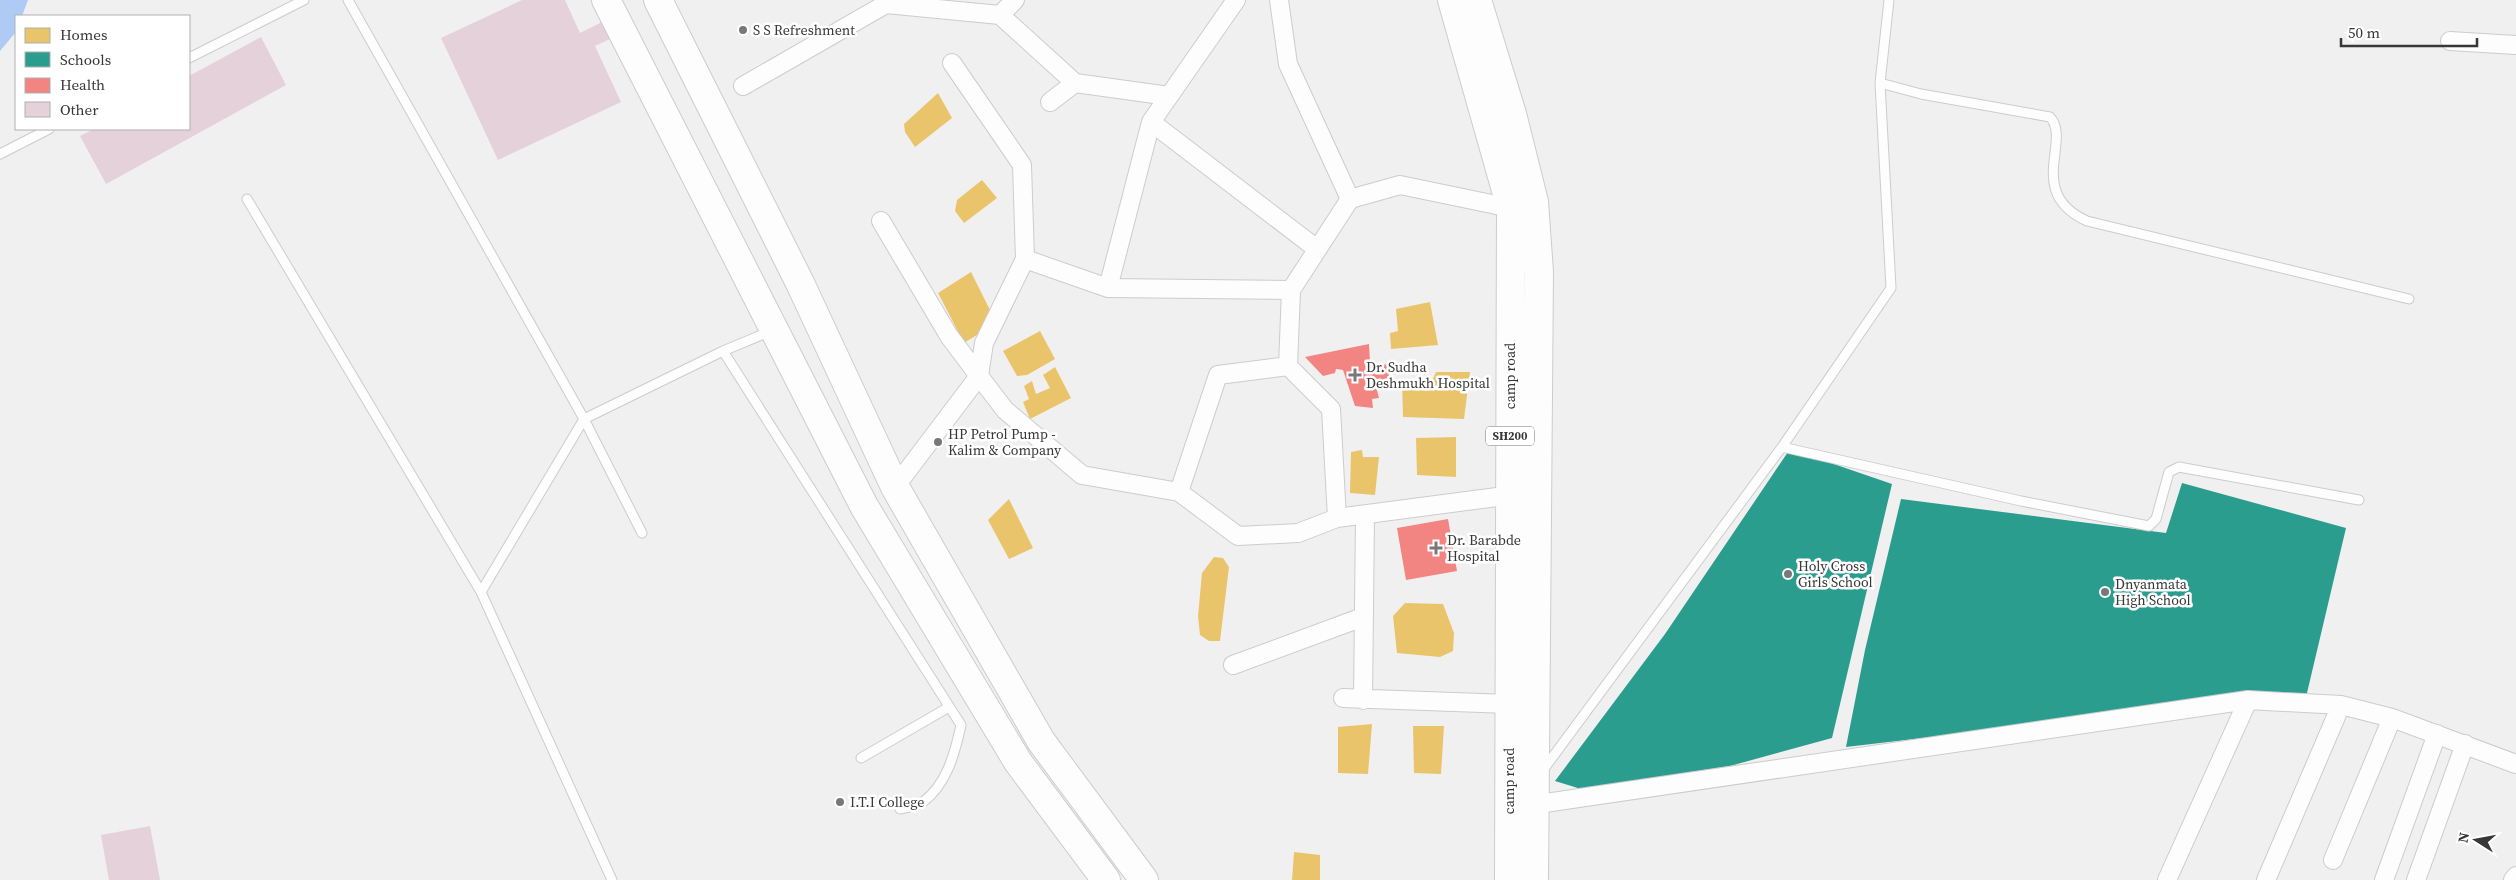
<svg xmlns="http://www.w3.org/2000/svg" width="2516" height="880" font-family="'Source Serif 4',serif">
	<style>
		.water { fill: #b0caf6 }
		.homes { fill: #e9c46a }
		.schools { fill: #2a9d8f }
		.health { fill: #f28482 }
		.building { fill: #e4d1da }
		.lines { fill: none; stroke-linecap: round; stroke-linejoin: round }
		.lane-casing { stroke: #cdcccd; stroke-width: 11 }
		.street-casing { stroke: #cdcccd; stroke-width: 20 }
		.primary-casing { stroke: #cdcccd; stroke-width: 30 }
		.lane { stroke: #fdfdfd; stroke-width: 9 }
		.street { stroke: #fdfdfd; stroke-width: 18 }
		.primary { stroke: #fdfdfd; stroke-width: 28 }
		.poi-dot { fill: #797879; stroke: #fff; stroke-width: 2 }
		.labels { text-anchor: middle; stroke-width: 5; stroke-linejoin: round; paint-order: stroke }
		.shield { fill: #fff; stroke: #747374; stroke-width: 1 }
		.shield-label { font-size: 12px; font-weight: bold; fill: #383738 }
		.poi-label { font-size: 14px; fill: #383738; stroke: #fff; text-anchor: start }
		.street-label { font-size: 14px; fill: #383738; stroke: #fff }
	</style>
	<rect width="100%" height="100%" fill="#f1f0f1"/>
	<path class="water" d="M0,0H28L22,16H16L15,33L0,51Z"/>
	<path class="homes" d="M938,93L952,118L915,147L905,132L904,124Z
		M982,180L997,198L964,223L955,211L957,200Z
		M971,272L991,312L980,333L964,343L938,293Z
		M1430,302L1438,345L1391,349L1390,333L1398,331L1396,309Z
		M1040,331L1055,359L1027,375L1017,376L1003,351Z
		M1055,367L1071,398L1030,419L1023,402L1029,399L1024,386L1032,381L1036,394L1050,388L1043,375Z
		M1436,372H1470L1464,419L1403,417L1402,382L1432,381Z
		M1456,437V477L1417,475L1416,438Z
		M1362,450L1363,457H1379L1375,495L1350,493L1351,452Z
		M1009,499L1033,548L1009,559L988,520Z
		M1214,557L1223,558L1229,567L1220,641H1209L1200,635L1198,616L1202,573Z
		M1405,603L1443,604L1454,633L1453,651L1440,657L1397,653L1393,616Z
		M1372,724L1368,774L1338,773V727Z
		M1413,726H1444L1441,774L1414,773Z
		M1294,852L1320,855V880H1292Z"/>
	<path class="schools" d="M1790,449L1892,484L1832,738L1730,766L1581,789L1555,781L1665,634Z
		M2182,483L2346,528L2307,693L1846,747L1865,650L1901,499L2166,533Z"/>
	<path class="health" d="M1369,344L1370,362L1388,365L1389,379L1375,383L1379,398L1372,399L1373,408L1355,406L1343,370L1336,369L1335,373L1323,376L1305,357Z
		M1448,519L1457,571L1406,580L1397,528Z"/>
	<path class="building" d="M522,0H565L580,33L604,21L612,38L595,46L621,102L498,160L441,38Z
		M261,37L286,85L106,184L80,136L94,129H189V76Z
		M150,826L160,880H109L101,835Z"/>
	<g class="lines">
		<defs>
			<path id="lane" d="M348,0L584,419L642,533
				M189,58L304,0
				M1880,83L1921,94L2050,117C2072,140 2025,193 2087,221L2409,299
				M0,154L49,129
				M247,199L481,592L584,419L723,351L771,331
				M723,351L961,725C955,753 947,784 923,802C917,806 906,808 900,809
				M1782,447L2021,501L2149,526L2156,519L2169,472L2179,467L2359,500
				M481,592L612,880
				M861,758L949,707
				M1543,770L1782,447L1891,288L1880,83L1889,0"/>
			<path id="street" d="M1279,0L1288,64L1350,199
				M1000,15L1015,0
				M2450,41L2516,45
				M952,63L1022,165L1025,259L984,343L979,376L1005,410L1082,475L1179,492L1238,536L1298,533L1337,518L1520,494
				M743,86L886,4L1000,15L1075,83L1169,96
				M1050,102L1075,83
				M1151,122L1317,249
				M881,221L949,336L979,376L895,487
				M1025,259L1108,288L1291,290
				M1108,288L1151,122L1236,0
				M1288,366L1291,290L1350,199L1400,185L1511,208
				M1179,492L1218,375L1288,366L1331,409L1337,518
				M1233,665L1363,617
				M1343,698L1509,704
				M1363,700L1365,515
				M1524,806L2248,700L2341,705L2392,718L2516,764
				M2333,860L2392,718
				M2167,880L2248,700
				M2266,880L2341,705
				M2384,880L2437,734
				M2416,880L2465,744
				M2513,880L2516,876"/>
			<path id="primary" d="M606,0L864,506L1018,762L1106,880
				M658,0L800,283L895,487L1041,741L1144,880
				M1452,0L1511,208L1509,880
				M1477,0L1512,114L1534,202L1539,272L1534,880"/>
		</defs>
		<use href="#lane" class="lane-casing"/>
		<use href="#street" class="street-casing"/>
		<use href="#primary" class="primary-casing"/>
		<use href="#lane" class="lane"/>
		<use href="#street" class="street"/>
		<use href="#primary" class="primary"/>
	</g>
	<g class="poi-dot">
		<circle cx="743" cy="30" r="5"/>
		<path d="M1352.5 367.5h5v5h5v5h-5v5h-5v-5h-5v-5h5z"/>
		<circle cx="938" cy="442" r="5"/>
		<path d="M1433.5 540.5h5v5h5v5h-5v5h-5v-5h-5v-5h5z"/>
		<circle cx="1788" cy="574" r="5"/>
		<circle cx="2105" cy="592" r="5"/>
		<circle cx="840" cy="802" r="5"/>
	</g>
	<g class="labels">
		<rect class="shield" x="1486" y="426.5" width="48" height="19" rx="4"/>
		<g class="shield-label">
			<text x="1510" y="440">SH200</text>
		</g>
		<g class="poi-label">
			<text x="753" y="35">S S Refreshment</text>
			<text x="1366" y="372">Dr. Sudha<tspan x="1366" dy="16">Deshmukh Hospital</tspan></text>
			<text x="948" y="439">HP Petrol Pump -<tspan x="948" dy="16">Kalim &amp; Company</tspan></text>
			<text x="1447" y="545">Dr. Barabde<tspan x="1447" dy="16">Hospital</tspan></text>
			<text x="1798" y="571">Holy Cross<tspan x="1798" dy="16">Girls School</tspan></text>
			<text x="2115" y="589">Dnyanmata<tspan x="2115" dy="16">High School</tspan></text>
			<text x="850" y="807">I.T.I College</text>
		</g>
		<g class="street-label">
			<text transform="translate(1510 376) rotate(-90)" y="5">camp road</text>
			<text transform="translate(1509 781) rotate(-90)" y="5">camp road</text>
		</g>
	</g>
	<rect x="15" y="15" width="175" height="115" fill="#ffffff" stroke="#afafaf"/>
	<rect x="25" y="28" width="25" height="15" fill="#e9c46a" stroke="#afafaf"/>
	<text x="60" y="40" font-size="15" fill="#383738">Homes</text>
	<rect x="25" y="52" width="25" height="15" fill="#2a9d8f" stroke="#afafaf"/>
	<text x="60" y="65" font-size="15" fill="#383738">Schools</text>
	<rect x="25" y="78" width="25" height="15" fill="#f28482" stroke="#afafaf"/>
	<text x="60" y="90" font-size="15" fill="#383738">Health</text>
	<rect x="25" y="102" width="25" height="15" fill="#e4d1da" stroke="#afafaf"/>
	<text x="60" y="115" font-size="15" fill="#383738">Other</text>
	<g transform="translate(2476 840) rotate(281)" stroke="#ffffff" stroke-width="4" paint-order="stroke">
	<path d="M0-4L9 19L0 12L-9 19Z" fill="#383738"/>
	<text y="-8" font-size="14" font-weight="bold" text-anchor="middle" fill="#383738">N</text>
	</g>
	<path d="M2341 38v8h136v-8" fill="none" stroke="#383738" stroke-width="2.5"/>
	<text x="2348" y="38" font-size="15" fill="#383738" stroke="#ffffff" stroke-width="4" paint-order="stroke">50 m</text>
</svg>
